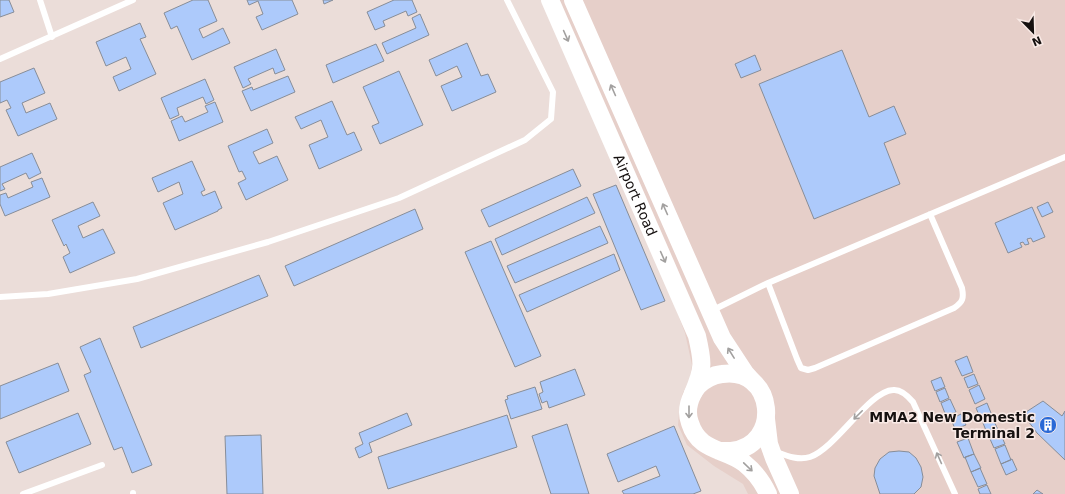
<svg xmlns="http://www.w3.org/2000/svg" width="1065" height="494" font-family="'DejaVu Sans',sans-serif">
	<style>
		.built { fill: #e6cfc9 }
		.building { fill: #adcafb; stroke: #878d98 }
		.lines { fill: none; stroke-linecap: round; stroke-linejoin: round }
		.service { stroke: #fff; stroke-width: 6 }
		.secondary { stroke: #fff; stroke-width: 18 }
		.oneway { stroke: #a2a09f }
		.labels { text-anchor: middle; stroke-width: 3; stroke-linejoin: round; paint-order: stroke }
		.street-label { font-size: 14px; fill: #161110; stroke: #f9eae6 }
		.poi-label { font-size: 14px; font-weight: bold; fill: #161110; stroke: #f9eae6; text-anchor: end }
	</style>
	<rect width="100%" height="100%" fill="#ebddd9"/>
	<path class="built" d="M543,0H1065V494H748L743,484L714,466L687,445L678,425L679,413L682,395L690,378L692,365L685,333L658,262Z"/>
	<path class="building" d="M0,0H9L14,12L0,17Z
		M193,0H208L217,21L199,29L203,38L223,28L230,43L192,60L177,26L171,29L164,13Z
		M247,0H292L298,14L262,30L256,17L263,14L258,1L249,5Z
		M323,0H333L324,4Z
		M394,0H412L417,12L408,16L406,11L383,21L385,26L375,30L367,12Z
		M420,14L429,35L387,54L382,43L416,28L412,18Z
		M140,23L146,37L140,39L156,74L119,91L113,77L131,69L126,57L106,66L96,42Z
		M467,43L481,76L488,74L496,92L452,111L441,86L462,77L457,66L436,76L429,60Z
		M376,44L384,61L333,83L326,65Z
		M276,49L285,70L275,74L273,68L248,79L251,84L243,88L234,67Z
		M842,50L869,117L894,106L906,134L884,143L900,184L814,219L759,84Z
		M755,55L761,70L741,78L735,64Z
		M34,68L45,93L22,103L26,113L50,103L57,119L18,136L6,110L11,108L7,100L0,103V82Z
		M399,71L423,125L380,144L372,126L379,123L363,87Z
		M288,76L295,92L251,111L242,91L252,87L253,90Z
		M205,79L214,100L206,104L203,97L177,108L179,115L170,119L161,98Z
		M332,101L347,135L354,132L362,150L319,169L309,145L328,137L321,120L301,129L295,117Z
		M215,102L223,122L179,141L171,121L182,116L185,122L208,112L205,106Z
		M267,129L273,143L253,152L259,164L277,156L288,180L246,200L238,183L246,179L242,171L239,172L228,146Z
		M32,153L41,173L29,179L26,173L2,184L5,189L0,191V167Z
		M192,161L205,190L201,192L203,196L215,191L222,208L218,210V211L175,230L163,203L183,194L179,182L158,192L152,178Z
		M573,169L581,186L489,227L481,210Z
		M42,178L50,197L5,216L0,204V195L6,193L8,198L33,187L31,182Z
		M616,185L665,301L641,310L593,194Z
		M587,197L595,213L502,255L495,239Z
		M93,202L100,216L78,226L83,238L103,229L115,253L70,273L63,257L70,253L66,244L64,246L52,220Z
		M1048,202L1053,212L1042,217L1037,207Z
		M1032,207L1045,237L1033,242L1031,238L1027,239L1029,244L1025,245L1023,242L1020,243L1022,247L1008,253L995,223Z
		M415,209L423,229L294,286L285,266Z
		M600,226L608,243L515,283L507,266Z
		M491,241L541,356L515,367L465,252Z
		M614,254L620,270L527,312L519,295Z
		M259,275L268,296L141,348L133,327Z
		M100,338L152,465L132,473L122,447L114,450L84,375L91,372L80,347Z
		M967,356L973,372L962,376L955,361Z
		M58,363L69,391L0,419V386Z
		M575,369L585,395L549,408L547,401L542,403L539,394L543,392L540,382Z
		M974,374L978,384L968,388L964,378Z
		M941,377L945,387L935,391L931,381Z
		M979,385L985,399L975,404L969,390Z
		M535,387L542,409L511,419L505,400L508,399L507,396Z
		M945,388L949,398L940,402L936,392Z
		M950,399L956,412L946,416L941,403Z
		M1043,401L1062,416L1065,411V460L1037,433L1023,414Z
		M987,403L993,418L982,422L976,408Z
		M78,413L91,444L19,473L6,442Z
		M407,413L412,425L369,443L372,452L359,458L355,448L363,444L359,433Z
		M961,414L966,425L955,429L951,419Z
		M507,415L517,447L388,489L378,457Z
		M993,419L1000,434L989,438L983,423Z
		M567,424L589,494H551L532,436Z
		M674,426L701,491L693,494H624L622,491L660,476L656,466L618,482L607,454Z
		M261,435L263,494H227L225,436Z
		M1001,435L1005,444L994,448L990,439Z
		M968,438L974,454L964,458L957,442Z
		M1005,445L1011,460L1001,464L995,449Z
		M899,451L909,452L916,458L921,467L923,477L921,487L914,494H880L874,476L875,468L880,459L889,452Z
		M974,454L981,468L971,472L965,457Z
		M1012,459L1017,470L1006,475L1001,464Z
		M980,468L987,484L978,487L971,472Z
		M987,485L991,494H980L978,489Z
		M1037,490L1043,494H1033Z"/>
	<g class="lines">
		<path class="service" d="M40,0L52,37
			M0,59L133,0
			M768,283L797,359L801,368L808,370L815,368L954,308C963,302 964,298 962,288L930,214
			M0,297L48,294L137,279L268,242L399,198L525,140L551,119L553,92L507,0
			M711,311L768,283L1065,157
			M774,451C785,455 798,461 810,457C836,448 869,391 893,390C901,389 908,396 913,402L955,494
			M133,493V494
			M23,494L102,465"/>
		<g class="secondary">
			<path id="s1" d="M550,0L697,336C703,362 704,368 693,393"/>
			<path d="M573,0L722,338L745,373L755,384"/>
			<path d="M766,419L769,444L774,458L790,494"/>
			<path d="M719,451C723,451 727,451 731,451C783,446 775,366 722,374C713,375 705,379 698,386C690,396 685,410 690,423C699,452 724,448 744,463C754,471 763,483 768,494"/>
		</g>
	</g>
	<defs><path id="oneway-shaft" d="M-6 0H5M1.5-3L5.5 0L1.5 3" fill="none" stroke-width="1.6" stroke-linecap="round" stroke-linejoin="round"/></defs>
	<g class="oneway">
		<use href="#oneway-shaft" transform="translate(566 36) rotate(66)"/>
		<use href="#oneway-shaft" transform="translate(613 90) rotate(-114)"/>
		<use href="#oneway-shaft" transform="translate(665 209) rotate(-114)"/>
		<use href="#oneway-shaft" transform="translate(663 257) rotate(66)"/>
		<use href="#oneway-shaft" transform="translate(731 353) rotate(-122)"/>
		<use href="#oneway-shaft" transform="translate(689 412) rotate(90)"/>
		<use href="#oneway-shaft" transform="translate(858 415) rotate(135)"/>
		<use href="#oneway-shaft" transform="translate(939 458) rotate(-114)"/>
		<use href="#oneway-shaft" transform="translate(748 467) rotate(44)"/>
	</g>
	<defs>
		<symbol id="building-disc" viewBox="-11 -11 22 22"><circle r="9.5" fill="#2a69d6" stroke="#f9eae6"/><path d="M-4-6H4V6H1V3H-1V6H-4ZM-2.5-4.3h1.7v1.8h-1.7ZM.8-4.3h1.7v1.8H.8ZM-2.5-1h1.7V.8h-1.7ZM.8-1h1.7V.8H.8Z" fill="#fff"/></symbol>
	</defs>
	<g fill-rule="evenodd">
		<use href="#building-disc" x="1038" y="415" width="20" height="20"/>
	</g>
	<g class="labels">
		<g class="street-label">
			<text dy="5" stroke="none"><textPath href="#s1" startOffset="213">Airport Road</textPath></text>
		</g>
		<g class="poi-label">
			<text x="1035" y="422">MMA2 New Domestic<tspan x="1035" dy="16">Terminal 2</tspan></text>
		</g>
	</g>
	<g transform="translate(1033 32) rotate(157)" stroke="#f9eae6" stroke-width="3" paint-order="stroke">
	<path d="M0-3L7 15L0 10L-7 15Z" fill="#161110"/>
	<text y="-6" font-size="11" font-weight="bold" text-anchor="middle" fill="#161110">N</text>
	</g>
</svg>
